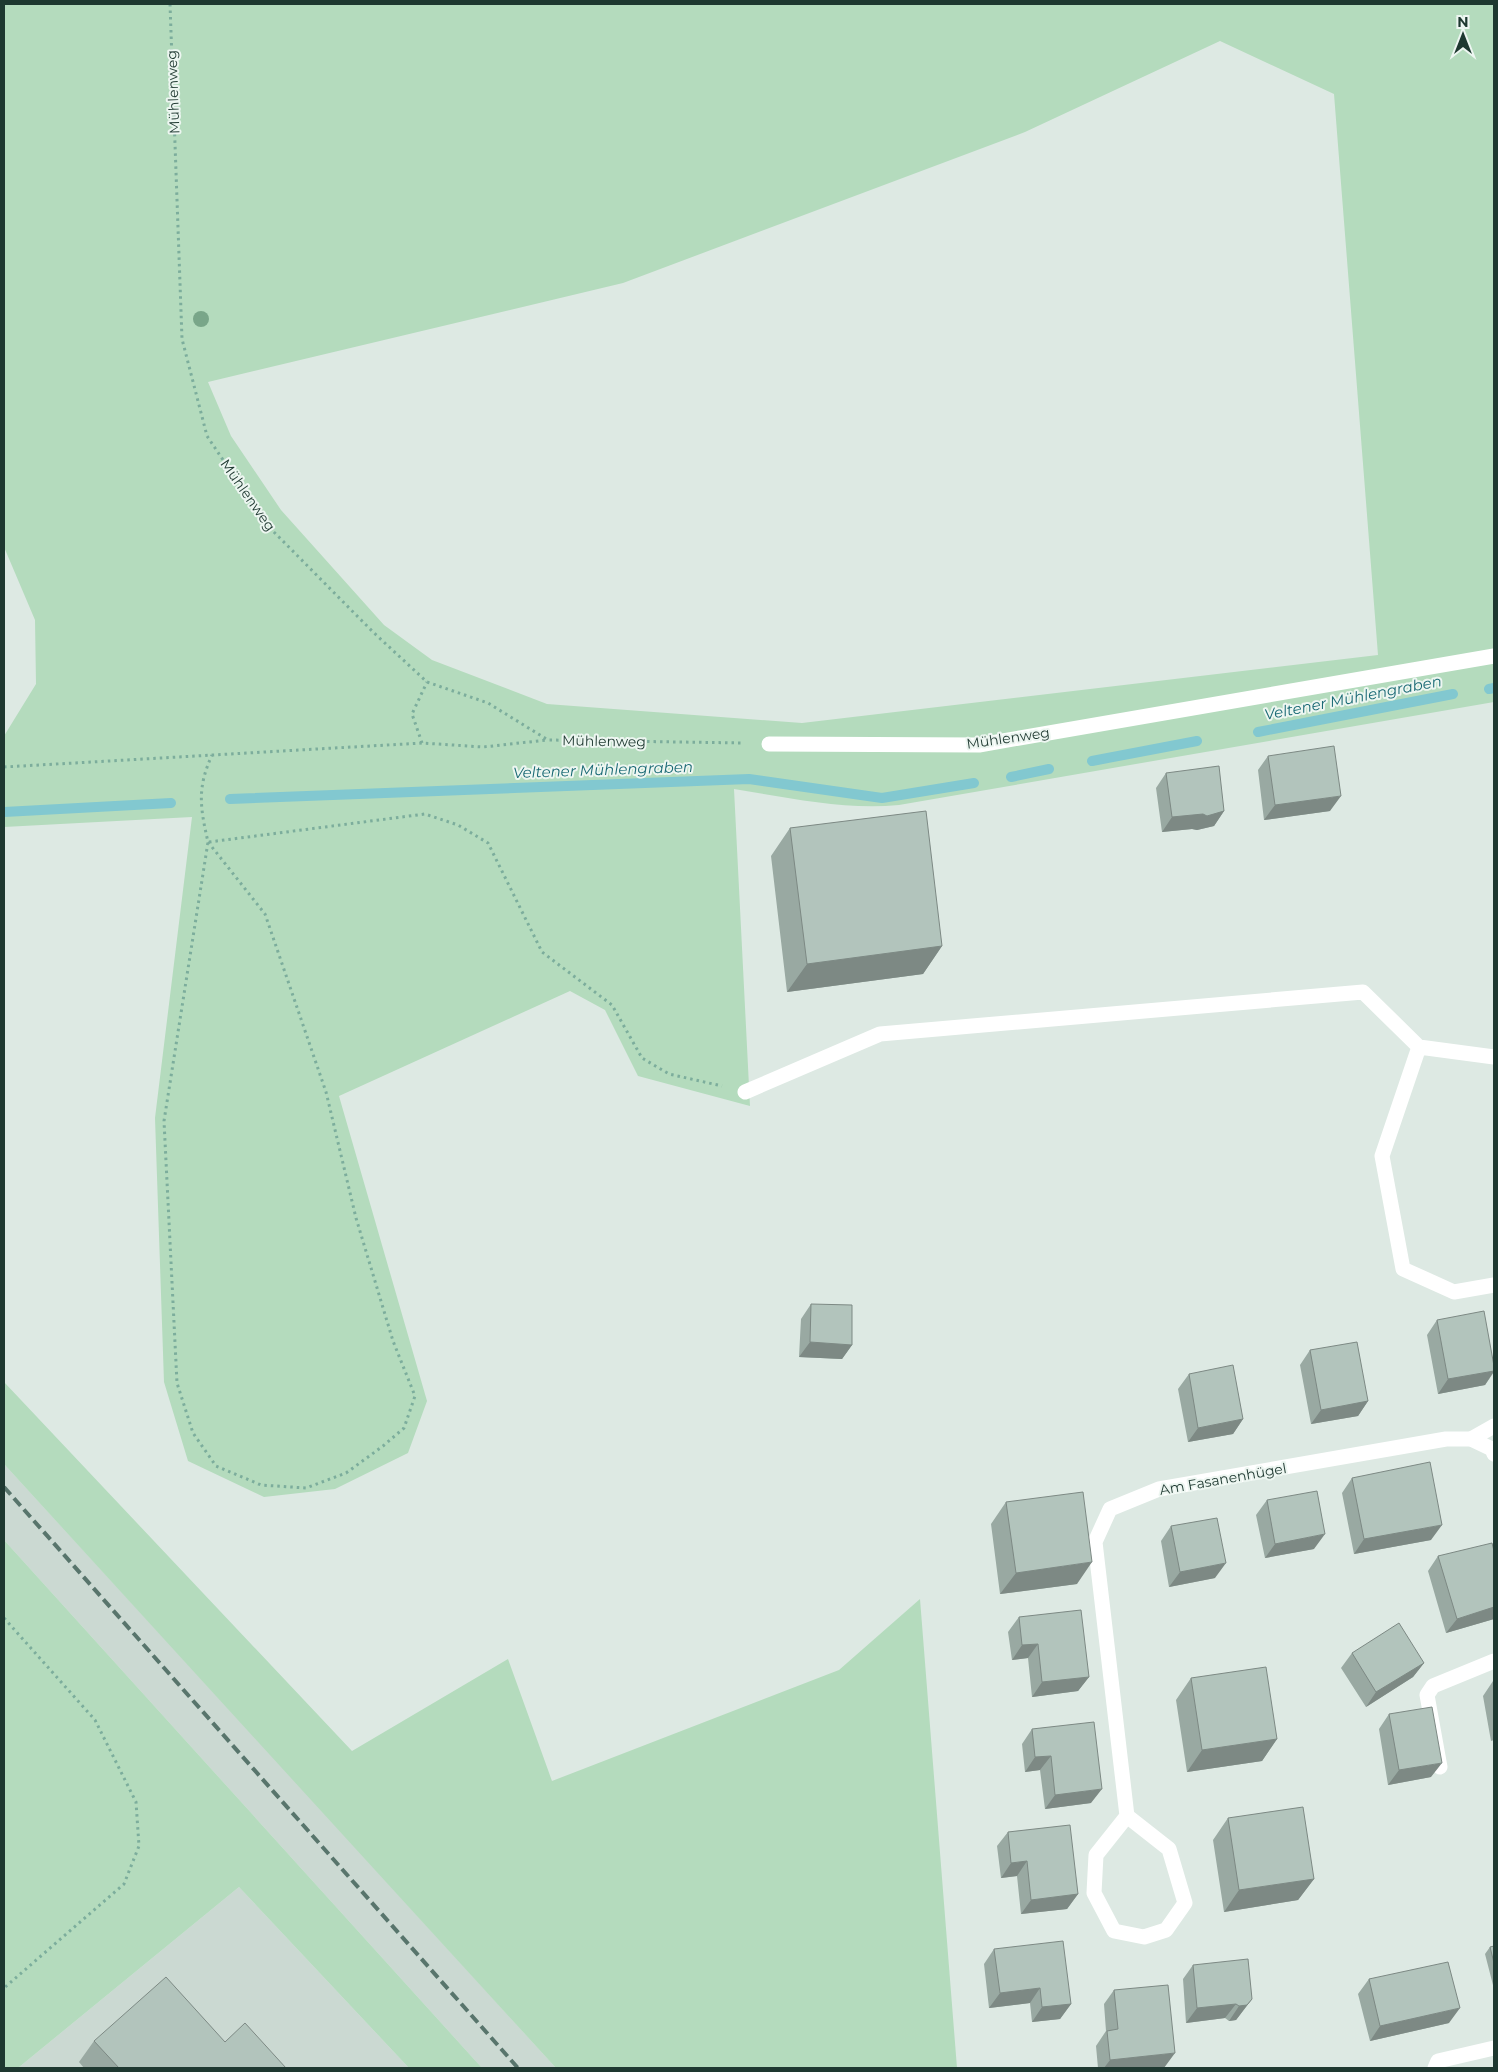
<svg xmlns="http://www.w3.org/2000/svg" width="1498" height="2072" font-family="Montserrat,sans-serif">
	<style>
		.built { fill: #cbd9d2 }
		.green { fill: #b4dbbd; fill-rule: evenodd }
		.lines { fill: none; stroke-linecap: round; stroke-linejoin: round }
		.stream { stroke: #82c8d0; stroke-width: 10 }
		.path { stroke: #7cad9c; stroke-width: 3; stroke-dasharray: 2.5 4; stroke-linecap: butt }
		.lane { stroke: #fff; stroke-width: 15 }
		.street { stroke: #fff; stroke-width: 15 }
		.rail { stroke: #58756c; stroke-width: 4; stroke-dasharray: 10 5; stroke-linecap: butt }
		.tree { fill: #79a689 }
		.wall { fill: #99a9a2 }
		.shaded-wall { fill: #7d8984 }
		.building { fill: #b2c4bc; stroke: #7d8984 }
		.labels { text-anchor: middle; stroke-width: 4; stroke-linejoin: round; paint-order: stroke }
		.street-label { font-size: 14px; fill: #1e3830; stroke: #edf6f1 }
		.water-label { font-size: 15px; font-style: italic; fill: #196974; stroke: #edf6f1 }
	</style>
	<rect width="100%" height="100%" fill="#dde9e3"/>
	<path class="built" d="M4,1464L303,1790L556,2068H482L4,1540Z
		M239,1887L409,2068H18Z"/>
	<path class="green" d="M4,4H1494V702L899,805C844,810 789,798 734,789L750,1106L638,1076L605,1010L570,991L339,1096L427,1401L408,1453L335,1489L264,1497L188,1461L164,1382L155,1118L192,817L4,827V736L36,684L35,620L4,547ZM1220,41L1334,94L1378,655L802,723L547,704L432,660L384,625L281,510L231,436L208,382L623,283L1025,132Z
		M4,1382L352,1751L508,1659L552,1781L839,1670L920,1599L957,2068H556L4,1464Z
		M4,1540L482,2068H409L239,1887L18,2068H4Z"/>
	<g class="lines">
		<path class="stream" d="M1489,689L1494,688
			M1258,732L1453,694
			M1092,761L1197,741
			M1011,777L1049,769
			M230,799L749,779L882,798L974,783
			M4,812L171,803"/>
		<path class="path" d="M170,4L182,339L207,436L266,524L373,632L427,682L488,703L548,740L744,743
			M422,743L412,714L427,682
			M4,767L422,743L483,747L547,740
			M208,842L265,914L326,1092L356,1218L393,1341L415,1396L404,1428L383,1446L346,1473L306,1488L261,1485L216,1466L193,1433L177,1383L164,1121L208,842C200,807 197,788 212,755
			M209,842L425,814L458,825L488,843L542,952L612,1005L642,1058L669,1074L722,1086
			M4,1618L95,1720L136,1802L139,1846L124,1884L4,1988"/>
		<path class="lane" d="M1419,1047L1494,1057
			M745,1092L880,1034L1363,992L1419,1047L1382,1156L1403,1269L1454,1292L1494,1285
			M1471,1439L1494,1426
			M1440,1767L1427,1695L1433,1686L1494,1661"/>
		<path class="street" d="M769,744L979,745L1494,656
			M1127,1816L1169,1849L1185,1903L1166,1930L1144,1937L1114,1931L1094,1893L1096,1855L1127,1816L1095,1542L1110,1509L1159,1489L1446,1439H1471L1492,1449L1494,1454
			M1435,2068L1438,2061L1494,2048"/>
		<path class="rail" d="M4,1487L518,2068"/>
	</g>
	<circle class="tree" cx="201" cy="319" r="8"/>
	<path class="wall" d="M1268,756L1330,811L1264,820L1258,770Z
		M1166,773L1224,811L1214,826L1197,830L1192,829L1162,832L1156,788Z
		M790,828L942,946L923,974L787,992L771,856Z
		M811,1304L852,1345L842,1359L799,1357L801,1319Z
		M1437,1320L1494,1366V1372L1485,1385L1438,1394L1427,1335Z
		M1310,1350L1368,1401L1358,1416L1311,1424L1300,1365Z
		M1189,1374L1243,1419L1233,1434L1188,1442L1178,1389Z
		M1352,1478L1431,1540L1354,1554L1342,1493Z
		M1267,1500L1314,1549L1265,1558L1256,1515Z
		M1006,1502L1077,1584L1000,1594L991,1524Z
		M1171,1526L1215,1578L1169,1587L1161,1541Z
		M1494,1551V1619L1446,1633L1428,1571L1438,1556Z
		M1019,1617L1089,1677L1078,1691L1032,1697L1028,1658L1012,1660L1008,1632Z
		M1352,1653L1424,1663L1413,1677L1366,1707L1341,1668Z
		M1191,1678L1277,1739L1262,1761L1187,1772L1176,1700Z
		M1493,1681H1494V1740L1491,1741L1483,1696Z
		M1389,1714L1431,1777L1388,1785L1379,1729Z
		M1032,1729L1091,1803L1045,1809L1040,1770L1025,1772L1022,1744Z
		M1228,1818L1314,1879L1298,1900L1224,1912L1213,1840Z
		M1008,1832L1078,1894L1067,1909L1021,1914L1017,1876L1001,1878L997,1846Z
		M1494,1946V1989L1485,1954L1490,1947Z
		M994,1949L1071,2004L1060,2019L1032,2022L1030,2003L989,2008L984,1964Z
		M1193,1965L1252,1999L1236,2020L1229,2021L1225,2018L1186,2023L1183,1979Z
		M1369,1979L1449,2023L1370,2041L1358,1994Z
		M1114,1990L1164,2068H1098L1096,2046L1106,2031L1104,2004Z
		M94,2041L225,2042L286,2068H84L79,2062Z"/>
	<path class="shaded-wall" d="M1341,796L1330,811L1264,820L1275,805Z
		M1224,811L1214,826L1197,830L1192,829L1162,832L1172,817Z
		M942,946L923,974L787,992L807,964Z
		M810,1342L852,1345L842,1359L799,1357Z
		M1494,1371L1485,1385L1438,1394L1448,1379Z
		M1368,1401L1358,1416L1311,1424L1321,1410Z
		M1243,1419L1233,1434L1188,1442L1198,1428Z
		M1442,1525L1431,1540L1354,1554L1364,1539Z
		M1325,1534L1314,1549L1265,1558L1275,1544Z
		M1092,1562L1077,1584L1000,1594L1016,1573Z
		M1226,1563L1215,1578L1169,1587L1180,1572Z
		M1494,1607V1619L1446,1633L1457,1619Z
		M1038,1644L1028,1658L1012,1660L1022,1645Z
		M1424,1663L1413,1677L1366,1707L1376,1692Z
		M1089,1677L1078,1691L1032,1697L1042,1682Z
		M1277,1739L1262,1761L1187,1772L1202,1750Z
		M1051,1756L1040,1770L1025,1772L1035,1757Z
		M1442,1763L1431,1777L1388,1785L1399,1770Z
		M1102,1789L1091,1803L1045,1809L1055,1795Z
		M1027,1861L1017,1876L1001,1878L1011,1863Z
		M1314,1879L1298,1900L1224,1912L1239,1890Z
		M1078,1894L1067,1909L1021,1914L1031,1900Z
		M1040,1988L1030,2003L989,2008L1000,1993Z
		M1252,1999L1236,2020L1229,2021L1239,2006Z
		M1071,2004L1060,2019L1032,2022L1042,2007Z
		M1236,2004L1225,2018L1186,2023L1197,2008Z
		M1460,2008L1449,2023L1370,2041L1380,2026Z
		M1175,2053L1164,2068H1104L1110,2060Z"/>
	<path class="building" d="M1334,746L1341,796L1275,805L1268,756Z
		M1219,766L1224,811L1207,816L1203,814L1172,817L1166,773Z
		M926,811L942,946L807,964L790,828Z
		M811,1304L852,1305V1345L810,1342Z
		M1484,1311L1494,1366V1371L1448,1379L1437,1320Z
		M1357,1342L1368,1401L1321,1410L1310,1350Z
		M1233,1365L1243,1419L1198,1428L1189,1374Z
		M1430,1462L1442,1525L1364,1539L1352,1478Z
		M1317,1491L1325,1534L1275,1544L1267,1500Z
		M1083,1492L1092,1562L1016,1573L1006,1502Z
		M1217,1518L1226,1563L1180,1572L1171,1526Z
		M1492,1543L1494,1551V1607L1457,1619L1438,1556Z
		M1081,1610L1089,1677L1042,1682L1038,1644L1022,1645L1019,1617Z
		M1399,1623L1424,1663L1376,1692L1352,1653Z
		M1266,1667L1277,1739L1202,1750L1191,1678Z
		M1432,1707L1442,1763L1399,1770L1389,1714Z
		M1094,1722L1102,1789L1055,1795L1051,1756L1035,1757L1032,1729Z
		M1303,1807L1314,1879L1239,1890L1228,1818Z
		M1070,1825L1078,1894L1031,1900L1027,1861L1011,1863L1008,1832Z
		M1063,1941L1071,2004L1042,2007L1040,1988L1000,1993L994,1949Z
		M1494,1946V1963L1490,1947Z
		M1248,1959L1252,1999L1247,2005L1239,2006L1236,2004L1197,2008L1193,1965Z
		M1448,1962L1460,2008L1380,2026L1369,1979Z
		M166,1977L225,2042L245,2023L286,2068H119L94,2041Z
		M1168,1985L1175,2053L1110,2060L1107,2031L1118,2029L1114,1990Z"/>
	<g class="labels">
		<g class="street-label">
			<text transform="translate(173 92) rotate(-92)" y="5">Mühlenweg</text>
			<text transform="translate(248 495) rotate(55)" y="5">Mühlenweg</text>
			<text transform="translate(1008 738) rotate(-8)" y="5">Mühlenweg</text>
			<text transform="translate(604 741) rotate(1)" y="5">Mühlenweg</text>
			<text transform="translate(1223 1479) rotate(-10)" y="5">Am Fasanenhügel</text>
		</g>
		<g class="water-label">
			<text transform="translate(1353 698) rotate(-11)" y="5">Veltener Mühlengraben</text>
			<text transform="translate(603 770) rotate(-2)" y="5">Veltener Mühlengraben</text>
		</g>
	</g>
	<rect width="1498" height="2072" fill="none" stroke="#1e3830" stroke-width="10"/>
	<g transform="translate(1463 35)" stroke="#edf6f1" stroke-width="4" paint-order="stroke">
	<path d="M0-4L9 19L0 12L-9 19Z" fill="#1e3830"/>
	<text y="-8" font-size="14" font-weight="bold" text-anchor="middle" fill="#1e3830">N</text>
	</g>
</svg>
